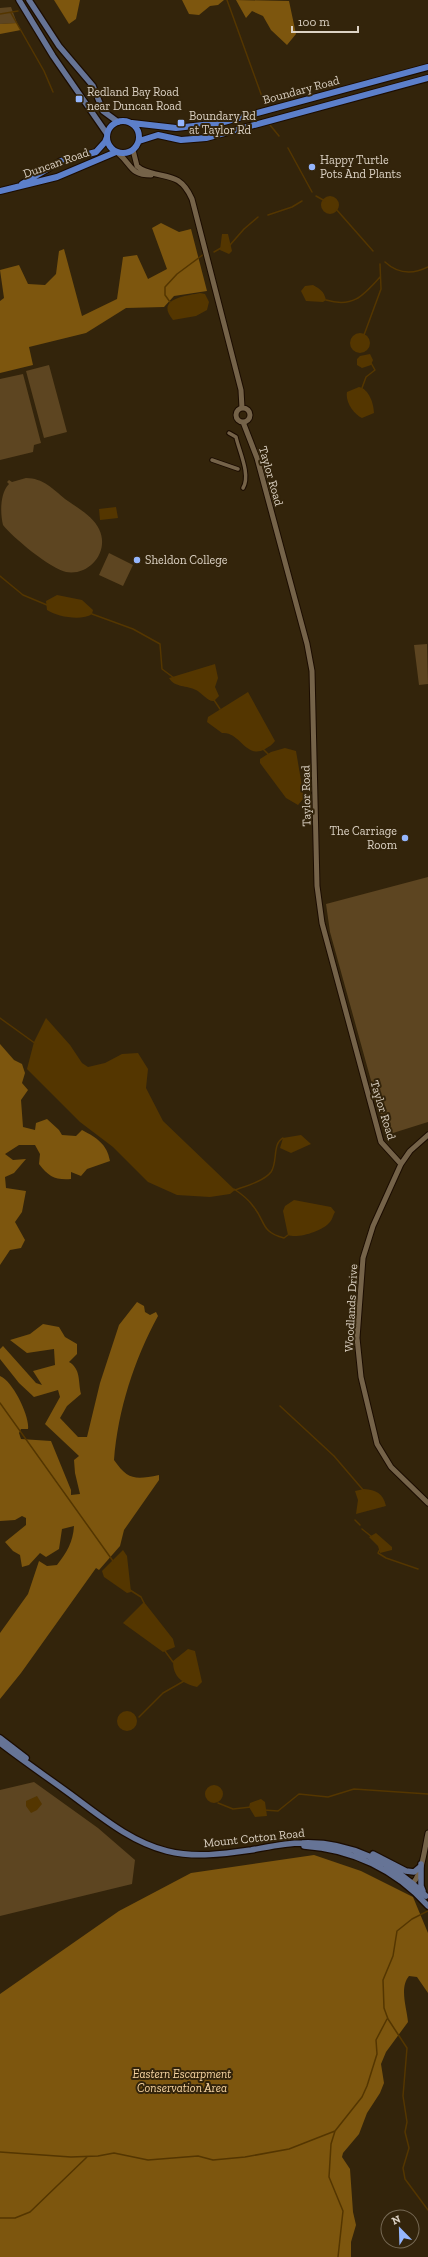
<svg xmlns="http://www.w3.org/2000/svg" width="428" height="2257" font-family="'Zilla Slab',serif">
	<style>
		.green { fill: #5d4521 }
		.forest { fill: #7d560e }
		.water { fill: #543600 }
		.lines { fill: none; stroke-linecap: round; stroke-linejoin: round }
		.stream { stroke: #543600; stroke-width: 1.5 }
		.street-casing { stroke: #1b0c00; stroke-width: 5.5 }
		.secondary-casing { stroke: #1b0c00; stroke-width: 7 }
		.primary-casing { stroke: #1b0c00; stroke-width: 8 }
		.highway-casing { stroke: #1b0c00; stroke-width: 8 }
		.street { stroke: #756349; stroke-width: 3.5 }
		.secondary { stroke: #756349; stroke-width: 5 }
		.primary { stroke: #667496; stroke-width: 5.5 }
		.highway { stroke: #5c7fca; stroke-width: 6 }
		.poi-dot { fill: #95b6fd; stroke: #33240b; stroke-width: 1.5 }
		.labels { text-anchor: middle; stroke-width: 4; stroke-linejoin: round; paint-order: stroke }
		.street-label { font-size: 12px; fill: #dcd2c4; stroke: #33240b }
		.poi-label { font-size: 12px; fill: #dcd2c4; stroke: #33240b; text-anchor: start }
		.park-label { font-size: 12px; font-style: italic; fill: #f7d4a2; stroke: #33240b }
	</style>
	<rect width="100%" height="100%" fill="#33240b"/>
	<path class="green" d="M11,7L17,23L0,24V8Z
		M49,365L67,432L44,438L26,371Z
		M23,374L41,443L34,445L33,452L0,460V379Z
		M26,478C43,478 53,489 65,499C76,507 93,516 99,529C110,551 90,576 66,572C51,569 12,537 3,525C0,513 0,493 9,484L7,482L9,480L12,482Z
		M109,553L133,565L123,586L99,575Z
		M427,644L428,684L419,685L414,645Z
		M428,877V1122L393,1133L383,1124L330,932L326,904Z
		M34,1782L98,1828L135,1860L132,1884L0,1916V1790Z"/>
	<path class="forest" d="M54,0H80L76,19L69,24Z
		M182,0H224L218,5L210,6L199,15L189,14Z
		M236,0L289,1L296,34L287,45L271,30L263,16L252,11L246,18Z
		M17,23L21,30L0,34V24Z
		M161,223L179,232L191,229L207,291L174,296L164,307L126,308L86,333L29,347L33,365L0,373V301L4,298L0,270L19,265L28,284L45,285L56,274L59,251L64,249L82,316L117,299L123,257L137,255L148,279L167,269L152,228Z
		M0,1044L14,1060L22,1064L25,1073L22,1083L28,1090L21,1100L23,1127L35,1130L36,1123L47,1119L59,1130L62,1135L76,1136L82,1130C97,1138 107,1144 110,1161L87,1169L81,1176L71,1172V1179C55,1180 49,1177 39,1164L40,1154L35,1145H19L5,1154L13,1160L26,1159L14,1173L5,1177L6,1188L26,1191L22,1212L15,1222L25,1240L21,1248L10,1250L0,1265Z
		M137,1302L144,1306L145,1312L150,1315L156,1312L158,1316C134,1360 118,1410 114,1460C128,1480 135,1480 159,1475V1480L124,1530L120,1546L99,1570L96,1568L21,1673L0,1699V1633L28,1594L39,1561L47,1566L57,1565C67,1552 73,1542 74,1526L62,1529L59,1549L46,1557L40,1553L29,1565L22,1567L20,1555L13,1551L5,1542L26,1525V1518L22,1516L15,1520L0,1521V1376C13,1381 30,1417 28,1429H21L19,1433L21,1439L51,1441L71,1490V1495L80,1494L75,1473L74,1460L79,1456L45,1424L60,1397L58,1390L34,1397L19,1383L0,1359V1349L3,1346L36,1383L42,1385L33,1371L55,1365L54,1349L27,1353L10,1340L30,1334L43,1324L59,1327L65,1337L77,1344V1354L69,1362C81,1369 78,1381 81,1394L67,1406L60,1418L78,1437H87L100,1383L119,1325Z
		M314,1855L361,1871L413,1897L428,1933V1993L417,1977L409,1976C399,1988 407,2008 408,2022L386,2052L381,2064L384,2083L380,2093L367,2113L359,2134L343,2153L342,2157L350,2169L353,2212L356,2225L351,2242V2257H0V1994L119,1911L191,1873Z"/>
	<path class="water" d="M321 205a9 9 0 1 1 18 0a9 9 0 1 1-18 0Z
		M222,234H228L232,251L229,254L220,250Z
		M313,285C320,289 324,291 326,300L323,302L306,301L301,291L305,286Z
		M200,293L205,294L209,302L207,310L196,316L173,320C155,299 185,296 200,293Z
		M350 343a10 10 0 1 1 20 0a10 10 0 1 1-20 0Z
		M370,354L373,360L371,365L362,368L357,365V359L360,356Z
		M359,387C369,389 374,404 374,413L362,418C354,414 345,402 347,392Z
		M116,507L118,518L100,520L99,509Z
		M57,595L82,600L93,610L92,614C82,621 57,617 47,610L46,601Z
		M215,664L218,678L215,687L219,696L214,701C208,702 202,693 196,690C187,685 175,688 169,678Z
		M248,692L275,741C272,745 270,746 265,749C246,760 240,731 222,733L207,722L208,717Z
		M285,748L296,751L304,798L298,805L286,798L260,763V759L271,752Z
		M46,1018L70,1045L82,1063L88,1067L105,1063L122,1054L138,1053L148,1069L146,1088L163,1121L235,1190L230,1194L210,1197L177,1195L148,1182L113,1147L80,1122L27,1069L34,1042Z
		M301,1135L311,1144L291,1153L280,1148L283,1138Z
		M294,1200L331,1207L335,1212C333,1215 332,1221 329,1223C322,1231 298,1239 288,1235L283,1211L285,1206Z
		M364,1489C376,1490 383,1493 386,1506L356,1514L358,1500L355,1491Z
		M376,1533L392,1547V1550L380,1553L378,1546L369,1537Z
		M123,1550L127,1556L131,1592L127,1593L104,1577L102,1571Z
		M144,1602L173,1639L175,1647L163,1652L123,1623Z
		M188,1649L195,1651L202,1682L197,1687C182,1683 173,1677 173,1661Z
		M117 1721a10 10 0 1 1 20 0a10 10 0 1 1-20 0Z
		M205 1794a9 9 0 1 1 18 0a9 9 0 1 1-18 0Z
		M37,1796L42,1804L37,1810L31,1813L26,1806V1801Z
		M261,1799L265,1802L267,1816L255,1817L249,1807L250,1803Z"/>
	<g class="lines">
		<path class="stream" d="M227,0L265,105
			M11,13L44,71L53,92
			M0,14L18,11
			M270,125L279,136
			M288,148L312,192
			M316,196L325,201
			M336,209L373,251
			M268,215L292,207L302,201
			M230,245L244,229L258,217
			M214,252L221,248
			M385,262C398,274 412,275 428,267
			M326,300C353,308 363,296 380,277
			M170,302L165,295V287L177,274L204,254
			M364,335L381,289L380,264
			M362,388L366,377L375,370L371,363
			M0,576L23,595L47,605
			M92,614L133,629L160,644L162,669L174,678
			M214,700L220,709
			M262,748L268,754
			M0,1018L36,1044
			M234,1189C240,1193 249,1200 253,1206C266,1221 260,1232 284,1238L288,1235
			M235,1190C246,1186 264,1181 271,1172C278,1162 272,1144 283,1138
			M0,1403L113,1561
			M280,1406L334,1456L364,1491
			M355,1520L360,1525
			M362,1529L372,1537
			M380,1549L378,1553L386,1558L418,1569
			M130,1590L141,1597L144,1603
			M165,1651L173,1662
			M139,1717L163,1693L184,1681
			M218,1803L233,1809L251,1807
			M264,1810L278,1811L299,1794L328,1797L354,1789L428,1794
			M428,1911L412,1919L397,1931L393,1956L383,1980L384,2008L388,2019L407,2048L403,2096L407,2122L405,2132L409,2148L403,2168L405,2179L428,2210
			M0,2152L71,2157L98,2156L114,2153L148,2160L198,2156L213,2160L245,2157L289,2149L335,2131
			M0,2218H15L30,2212L87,2157
			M338,2257L343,2211L329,2177L331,2144L335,2131L362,2097L367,2086L377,2054L376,2040L387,2019"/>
		<defs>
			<path id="street" d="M229,433L236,437C239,451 251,475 243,488
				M212,460L238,469"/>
			<path id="secondary" d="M133,150L137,166L141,169C164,180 179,170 192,199L241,390L242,408
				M119,154C132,165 130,175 151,175
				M236 415a7 7 0 1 1 14 0a7 7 0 1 1-14 0Z
				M243,422L257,458L307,644L312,671L317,886L322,923L381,1142L401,1164
				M428,1135L410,1151L401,1164L373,1226L363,1258L357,1338L361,1377L377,1444L391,1467L428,1503
				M410,1885C422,1879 425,1846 428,1833"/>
			<path id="primary" d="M19,0L53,56L107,134
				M29,0L59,46L93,86L103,111L118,122
				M0,1738L26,1758
				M0,1743C22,1760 44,1775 66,1791C98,1814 128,1841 167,1851C195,1858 223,1854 251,1850C268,1847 285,1843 302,1843C349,1841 393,1863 426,1896
				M304,1846C352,1849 396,1870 428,1906
				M373,1854L406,1871L414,1872L421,1866
				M421,1864V1886L423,1891"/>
			<path id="highway" d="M107 137a16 16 0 1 1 32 0a16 16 0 1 1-32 0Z
				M132,123L176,128L220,123L428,67
				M139,141L158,135L181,140L206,138L428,78
				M22,184L61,161L96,152L105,142L107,137
				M0,191L57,177L116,152"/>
		</defs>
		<use href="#street" class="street-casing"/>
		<use href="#secondary" class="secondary-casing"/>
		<use href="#primary" class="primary-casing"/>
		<use href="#highway" class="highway-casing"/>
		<use href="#street" class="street"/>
		<use href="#secondary" class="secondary"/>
		<use href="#primary" class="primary"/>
		<use href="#highway" class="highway"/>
	</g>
	<g class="poi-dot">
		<rect x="75" y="95" width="8" height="8" rx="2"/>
		<rect x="177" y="119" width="8" height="8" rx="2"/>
		<circle cx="312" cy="167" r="4"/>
		<circle cx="137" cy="560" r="4"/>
		<circle cx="405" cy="838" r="4"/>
	</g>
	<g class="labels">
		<g class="street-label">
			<text transform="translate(301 90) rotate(-15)" y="4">Boundary Road</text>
			<text transform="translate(56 163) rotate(-19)" y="4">Duncan Road</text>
			<text transform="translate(271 476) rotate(74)" y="4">Taylor Road</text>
			<text transform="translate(306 796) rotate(-91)" y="4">Taylor Road</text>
			<text transform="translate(383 1110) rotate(73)" y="4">Taylor Road</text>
			<text transform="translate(351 1308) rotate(-87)" y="4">Woodlands Drive</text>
			<text transform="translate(254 1838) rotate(-6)" y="4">Mount Cotton Road</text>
		</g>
		<g class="poi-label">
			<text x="87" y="96">Redland Bay Road<tspan x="87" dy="14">near Duncan Road</tspan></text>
			<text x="189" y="120">Boundary Rd<tspan x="189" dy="14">at Taylor Rd</tspan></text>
			<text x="320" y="164">Happy Turtle<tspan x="320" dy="14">Pots And Plants</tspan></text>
			<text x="145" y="564">Sheldon College</text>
			<text x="397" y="835" text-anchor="end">The Carriage<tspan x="397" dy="14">Room</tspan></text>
		</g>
		<g class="park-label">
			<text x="182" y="2078">Eastern Escarpment<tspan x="182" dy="14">Conservation Area</tspan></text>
		</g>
	</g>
	<g transform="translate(400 2229) rotate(337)"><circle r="19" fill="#33240b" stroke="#776a55"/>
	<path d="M0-3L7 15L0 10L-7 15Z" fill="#95b6fd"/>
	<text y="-6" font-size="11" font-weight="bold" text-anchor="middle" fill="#dcd2c4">N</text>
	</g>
	<path d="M292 26v6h66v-6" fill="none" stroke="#dcd2c4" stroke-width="2"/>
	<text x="298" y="26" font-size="12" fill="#dcd2c4" stroke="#33240b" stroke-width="3" paint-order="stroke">100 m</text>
</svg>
